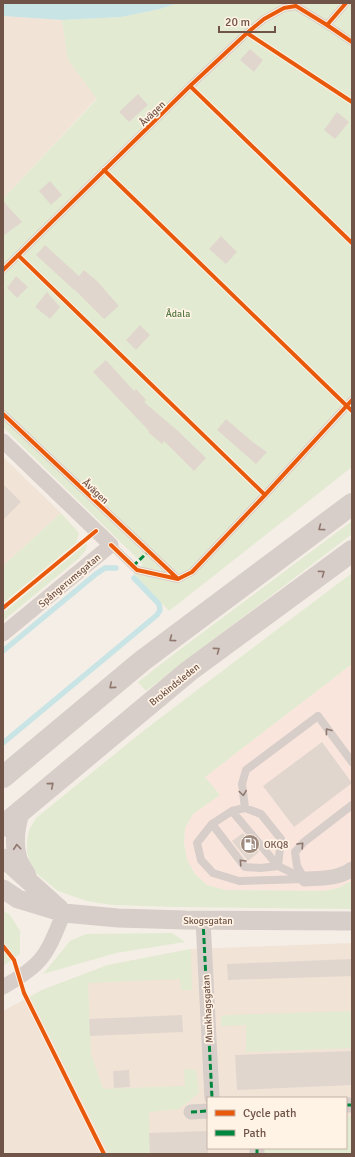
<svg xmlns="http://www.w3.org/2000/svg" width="355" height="1157" font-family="Signika,sans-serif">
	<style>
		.residential { fill: #f1e3d6; fill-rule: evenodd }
		.commercial { fill: #f9e5dc }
		.green { fill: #e2ebd1 }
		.water { fill: #c9e4e5 }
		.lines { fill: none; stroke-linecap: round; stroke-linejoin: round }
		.stream { stroke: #c9e4e5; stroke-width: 5.5 }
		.building { fill: #e1d6ce }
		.service { stroke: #d7cdc9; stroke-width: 8 }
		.minor { stroke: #d7cdc9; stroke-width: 15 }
		.tertiary { stroke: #d7cdc9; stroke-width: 19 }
		.secondary { stroke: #d7cdc9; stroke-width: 22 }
		.quiet { stroke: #00873e; stroke-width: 3; stroke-dasharray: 6 3; stroke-linecap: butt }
		.cycleway-casing { stroke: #fff3e6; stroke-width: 6 }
		.cycleway { stroke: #e8590c; stroke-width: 4 }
		.oneway { stroke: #90786f }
		.labels { text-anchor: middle; stroke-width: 3.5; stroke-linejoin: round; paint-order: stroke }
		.street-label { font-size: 10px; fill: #715448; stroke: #fff3e6 }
		.park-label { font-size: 10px; fill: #547741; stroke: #fff3e6 }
		.poi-label { font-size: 10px; fill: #715448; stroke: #fff3e6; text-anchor: start }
	</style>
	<rect width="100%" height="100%" fill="#f5eee6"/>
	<path class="residential" d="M3,16L62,20L68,60L97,98L3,199Z
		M3,457L61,513L3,566Z
		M352,943V1154H3V1011L42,990L108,965L191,949ZM208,1098H346V1148H208Z"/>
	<path class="commercial" d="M352,664V881L338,888L324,891L224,890L207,885L195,874L187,860L184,843L185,828L193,814L219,795L205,777Z"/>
	<path class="green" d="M179,3H352V467L169,611L134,574L143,564L3,427V199L97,99L68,60L62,20L121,17L160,9Z
		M61,513L79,533L76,543L3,603V566Z
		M352,521V534L146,691L138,682L182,648Z
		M87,543C87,551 83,554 78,559L3,621V613Z
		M352,573V664L205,777L220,795L193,814L185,828L184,843L187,860L195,874L207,885L225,890L324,891L338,888L352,881V909L174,907L112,905L87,901L58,891L36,873L30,864L27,852V841L29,830L36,818L147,728Z
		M3,910L10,915L20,931V954L3,966Z
		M172,933L185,942L116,953L43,974L70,941L86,934Z
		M191,949L192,990H181L180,979L88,983L91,1054L103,1089L185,1086L184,1069L196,1070L199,1093L179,1109L149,1112L150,1154H109L30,997L42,990L108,965Z
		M352,1011V1048L246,1052V1025L221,1026V1016L229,1015Z
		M346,1116H352V1154H261L260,1148H346Z"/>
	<path class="water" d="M3,3H179L160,9L121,17L62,20L3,16Z"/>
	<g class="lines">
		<path class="stream" d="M3,651L96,574L105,568H116
			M3,743L157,615L160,610L159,604L134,578"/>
	</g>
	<path class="building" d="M250,49L263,60L254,72L240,60Z
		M138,94L148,105L129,122L119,112Z
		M337,112L349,122L335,139L324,130Z
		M50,181L62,195L51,205L39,191Z
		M3,201L22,222L3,236Z
		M221,236L237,252L226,264L209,249Z
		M45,245L79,276L84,270L97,281L119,306L104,319L74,289V290L36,255Z
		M16,276L28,287L17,298L7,288Z
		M47,292L60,307L50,319L35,307Z
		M140,325L150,335L136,350L126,340Z
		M106,360L134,391L136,389L146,400L144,402L178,431L206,458L194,471L164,441L162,444L148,432L149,431L93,372Z
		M226,419L254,443L267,452L256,464L217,430Z
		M3,484L21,502L3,520Z
		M322,742L352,783L294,827L263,786Z
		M243,833L259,852L248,861L232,841Z
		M352,959V976L228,980L227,964Z
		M182,1015L183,1032L90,1036L89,1019Z
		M352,1051V1085L237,1090L235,1055Z
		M129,1070L130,1087L114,1088L113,1071Z
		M208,1131V1154H150L149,1133Z"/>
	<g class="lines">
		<path class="service" d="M346,3L327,25L352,42
			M3,270L190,86L247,33L264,19L284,8L296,6L327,25
			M3,414L177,578
			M111,545L137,570L178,579L192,572L265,495L352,400
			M245,808L261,814L281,839L278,866L305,879L239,881L213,873L201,860L197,843L212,824L232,811Z
			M245,808L242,784L246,770L318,716L352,762
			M232,811L278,866
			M212,824L245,867L261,868L278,866
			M304,878L297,866L295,852L304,842L352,805"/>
		<path class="minor" d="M3,441L111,545L3,634
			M305,879C321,878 339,879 352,869
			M203,920L212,1098
			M3,987C15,980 26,974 36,964C50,951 56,930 64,913
			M346,1105H352
			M191,1112L208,1111
			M257,1148V1154"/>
		<path class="tertiary" d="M21,810C16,825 13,843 18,859C20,865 24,870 27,876
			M3,858L60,909
			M3,889L18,899L64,913L118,918L186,920L352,921"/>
		<path class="secondary" d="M3,777L142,661L352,504
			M3,826L189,671L352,551"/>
		<path class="quiet" d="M133,566L149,551
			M203,920L212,1098
			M346,1105H352
			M191,1112L208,1111
			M257,1148V1154"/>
		<defs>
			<path id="cycleway" d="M346,3L327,25L352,42
				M247,33L352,102
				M190,86L352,243
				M104,170L352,411
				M18,255L265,495
				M3,270L190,86L247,33L264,19L284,8L296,6L327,25
				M3,414L178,579
				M111,545L137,570L178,579L192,572L265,495L352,400
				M3,608L96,531
				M3,946L14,960L24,993L104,1154"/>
		</defs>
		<use href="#cycleway" class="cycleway-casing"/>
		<use href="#cycleway" class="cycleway"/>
	</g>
	<defs><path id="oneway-chevron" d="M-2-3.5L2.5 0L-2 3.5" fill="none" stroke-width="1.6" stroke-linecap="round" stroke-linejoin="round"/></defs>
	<g class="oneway">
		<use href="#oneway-chevron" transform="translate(321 528) rotate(143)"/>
		<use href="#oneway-chevron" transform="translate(322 573) rotate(-36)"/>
		<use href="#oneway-chevron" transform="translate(172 639) rotate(143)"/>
		<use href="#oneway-chevron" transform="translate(217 650) rotate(-36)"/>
		<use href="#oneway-chevron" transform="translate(112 686) rotate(140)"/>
		<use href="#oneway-chevron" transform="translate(328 731) rotate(-127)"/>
		<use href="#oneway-chevron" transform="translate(51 785) rotate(-40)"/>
		<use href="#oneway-chevron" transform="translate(243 793) rotate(82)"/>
		<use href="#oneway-chevron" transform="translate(301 845) rotate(-47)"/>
		<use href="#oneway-chevron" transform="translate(17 847) rotate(-95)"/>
		<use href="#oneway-chevron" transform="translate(242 862) rotate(-133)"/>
	</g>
	<defs>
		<symbol id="fuel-disc" viewBox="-11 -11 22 22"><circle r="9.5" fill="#9f8a7f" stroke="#fff3e6"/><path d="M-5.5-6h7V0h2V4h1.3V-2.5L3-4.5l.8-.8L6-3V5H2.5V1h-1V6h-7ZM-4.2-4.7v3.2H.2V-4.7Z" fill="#fff"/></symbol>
	</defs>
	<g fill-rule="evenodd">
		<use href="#fuel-disc" x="239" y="833" width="22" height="22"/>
	</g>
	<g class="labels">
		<g class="street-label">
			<text transform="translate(152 113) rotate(-44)" y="4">Åvägen</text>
			<text transform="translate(96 491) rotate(43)" y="4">Åvägen</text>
			<text transform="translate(69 580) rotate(-40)" y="4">Spångerumsgatan</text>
			<text transform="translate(174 684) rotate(-39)" y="4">Brokindsleden</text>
			<text x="208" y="924">Skogsgatan</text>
			<text transform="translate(207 1009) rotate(-93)" y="4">Munkhagsgatan</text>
		</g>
		<g class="park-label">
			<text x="178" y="317">Ådala</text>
		</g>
		<g class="poi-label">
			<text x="264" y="848">OKQ8</text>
		</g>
	</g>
	<rect width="355" height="1157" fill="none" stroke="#715448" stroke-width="8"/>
	<rect x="207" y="1097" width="140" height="52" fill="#fff3e6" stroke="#c6b3a7"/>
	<rect x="215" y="1110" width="20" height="6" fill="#e8590c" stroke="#c6b3a7"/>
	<text x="243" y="1117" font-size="12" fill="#715448">Cycle path</text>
	<rect x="215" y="1130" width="20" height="6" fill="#00873e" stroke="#c6b3a7"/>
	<text x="243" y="1137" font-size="12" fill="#715448">Path</text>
	<path d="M219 26v6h56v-6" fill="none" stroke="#715448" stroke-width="2"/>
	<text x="225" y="26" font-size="12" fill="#715448" stroke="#fff3e6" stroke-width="3" paint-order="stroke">20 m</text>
</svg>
